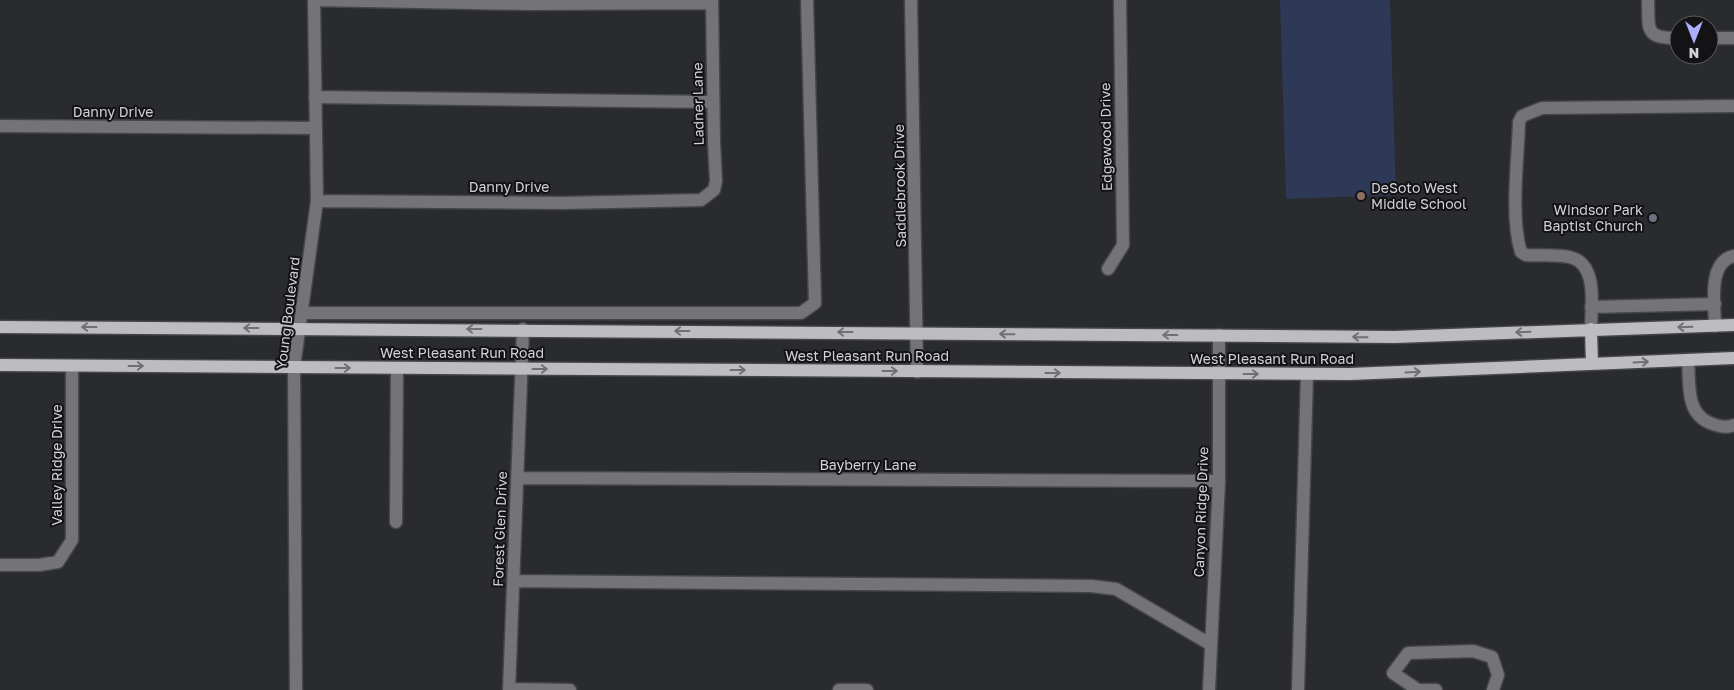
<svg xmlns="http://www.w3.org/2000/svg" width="1734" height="690" font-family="'Golos Text',sans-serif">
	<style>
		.garden { fill: #2e3857 }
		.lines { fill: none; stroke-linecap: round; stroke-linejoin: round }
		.minor-casing { stroke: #44464a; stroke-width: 15 }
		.major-casing { stroke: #44464a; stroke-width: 15 }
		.minor { stroke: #747476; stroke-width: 12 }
		.major { stroke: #bdbcc1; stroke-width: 12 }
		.oneway { stroke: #707074 }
		.education-dot { fill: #8d6e63; stroke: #131315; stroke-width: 2 }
		.worship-dot { fill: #6b7280; stroke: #131315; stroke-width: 2 }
		.labels { text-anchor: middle; stroke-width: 4; stroke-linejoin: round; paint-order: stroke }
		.street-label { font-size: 14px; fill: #d1d2d5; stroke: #131315 }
		.poi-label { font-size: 14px; fill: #d1d2d5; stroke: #131315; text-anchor: start }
	</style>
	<rect width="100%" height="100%" fill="#292b2f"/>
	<path class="garden" d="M1280,0H1390L1396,195L1286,199Z"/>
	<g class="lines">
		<defs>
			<path id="minor" d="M314,0L529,4L712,3
				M911,0L917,372
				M1648,0C1649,31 1644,38 1679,38
				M1709,38H1734
				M315,97L713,102
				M0,126L315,128
				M317,201L563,203L701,200L714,190L716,181L714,143L712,0
				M1108,269L1123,245L1120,0
				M1591,307L1715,304
				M303,313H801L815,303L807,0
				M1715,326C1715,306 1707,261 1734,256
				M1591,329C1591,307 1599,263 1569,257C1555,254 1539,256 1526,255L1521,252C1510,217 1518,160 1519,122L1522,116L1542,108L1734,106
				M1688,360C1690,383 1685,413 1710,423C1717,426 1727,428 1734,425
				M517,478L1219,481
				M396,522L397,368
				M0,565H39L58,562L72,540V366
				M514,581L1091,586L1116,589L1210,644
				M509,689L570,690
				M296,690L294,367L317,201L314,0
				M509,690L523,329
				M839,690H867
				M1209,690L1219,481V335
				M1298,690L1307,374
				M1436,690H1418L1393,673L1408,653L1473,651L1492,657L1498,675L1493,690"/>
			<path id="major" d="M0,327L1395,337L1734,325
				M1591,329L1592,364
				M0,365L1350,374L1734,358"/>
		</defs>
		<use href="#minor" class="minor-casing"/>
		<use href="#major" class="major-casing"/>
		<use href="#minor" class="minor"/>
		<use href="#major" class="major"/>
	</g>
	<defs><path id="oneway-shaft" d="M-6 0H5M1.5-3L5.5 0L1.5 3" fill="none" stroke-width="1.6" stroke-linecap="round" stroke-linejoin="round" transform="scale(1.25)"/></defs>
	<g class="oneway">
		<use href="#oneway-shaft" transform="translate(89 327) rotate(-180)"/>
		<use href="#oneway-shaft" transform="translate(1685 327) rotate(178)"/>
		<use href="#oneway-shaft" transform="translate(251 328) rotate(-180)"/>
		<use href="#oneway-shaft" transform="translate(474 329) rotate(-180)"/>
		<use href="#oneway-shaft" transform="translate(682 331) rotate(-180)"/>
		<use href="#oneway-shaft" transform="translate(845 332) rotate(-180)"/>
		<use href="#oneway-shaft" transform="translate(1523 332) rotate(178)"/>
		<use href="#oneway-shaft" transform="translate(1007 334) rotate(-179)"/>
		<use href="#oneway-shaft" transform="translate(1170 335) rotate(-180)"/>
		<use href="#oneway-shaft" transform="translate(1360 337) rotate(-179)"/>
		<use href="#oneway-shaft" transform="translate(1641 362) rotate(-3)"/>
		<use href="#oneway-shaft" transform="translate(136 366)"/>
		<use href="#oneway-shaft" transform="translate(343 368)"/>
		<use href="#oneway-shaft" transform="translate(540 369)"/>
		<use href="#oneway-shaft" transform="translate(738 370)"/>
		<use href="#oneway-shaft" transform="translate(890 371)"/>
		<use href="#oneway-shaft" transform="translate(1413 372) rotate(-3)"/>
		<use href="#oneway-shaft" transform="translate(1053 373)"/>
		<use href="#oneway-shaft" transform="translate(1251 374)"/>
	</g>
	<circle class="education-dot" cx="1361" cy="196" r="5"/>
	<circle class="worship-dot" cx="1653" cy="218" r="5"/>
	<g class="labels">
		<g class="street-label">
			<text transform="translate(698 104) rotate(-91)" y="5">Ladner Lane</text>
			<text x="113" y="117">Danny Drive</text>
			<text transform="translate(1106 137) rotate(-91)" y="5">Edgewood Drive</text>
			<text transform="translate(900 186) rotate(-91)" y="5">Saddlebrook Drive</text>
			<text x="509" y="192">Danny Drive</text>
			<text transform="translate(288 313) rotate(-83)" y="5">Young Boulevard</text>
			<text x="462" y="358">West Pleasant Run Road</text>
			<text x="867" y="361">West Pleasant Run Road</text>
			<text x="1272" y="364">West Pleasant Run Road</text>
			<text transform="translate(57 465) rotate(-90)" y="5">Valley Ridge Drive</text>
			<text x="868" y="470">Bayberry Lane</text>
			<text transform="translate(1201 512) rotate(-88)" y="5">Canyon Ridge Drive</text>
			<text transform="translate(500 529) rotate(-88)" y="5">Forest Glen Drive</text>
		</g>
		<g class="poi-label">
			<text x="1371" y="193">DeSoto West<tspan x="1371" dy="16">Middle School</tspan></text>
			<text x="1643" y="215" text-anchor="end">Windsor Park<tspan x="1643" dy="16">Baptist Church</tspan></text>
		</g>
	</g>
	<g transform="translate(1694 40) rotate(180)"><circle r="24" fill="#131315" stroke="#5f5f62"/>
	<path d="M0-4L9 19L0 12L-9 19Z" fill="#abaffb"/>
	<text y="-8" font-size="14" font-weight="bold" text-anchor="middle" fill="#d1d2d5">N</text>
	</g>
</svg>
